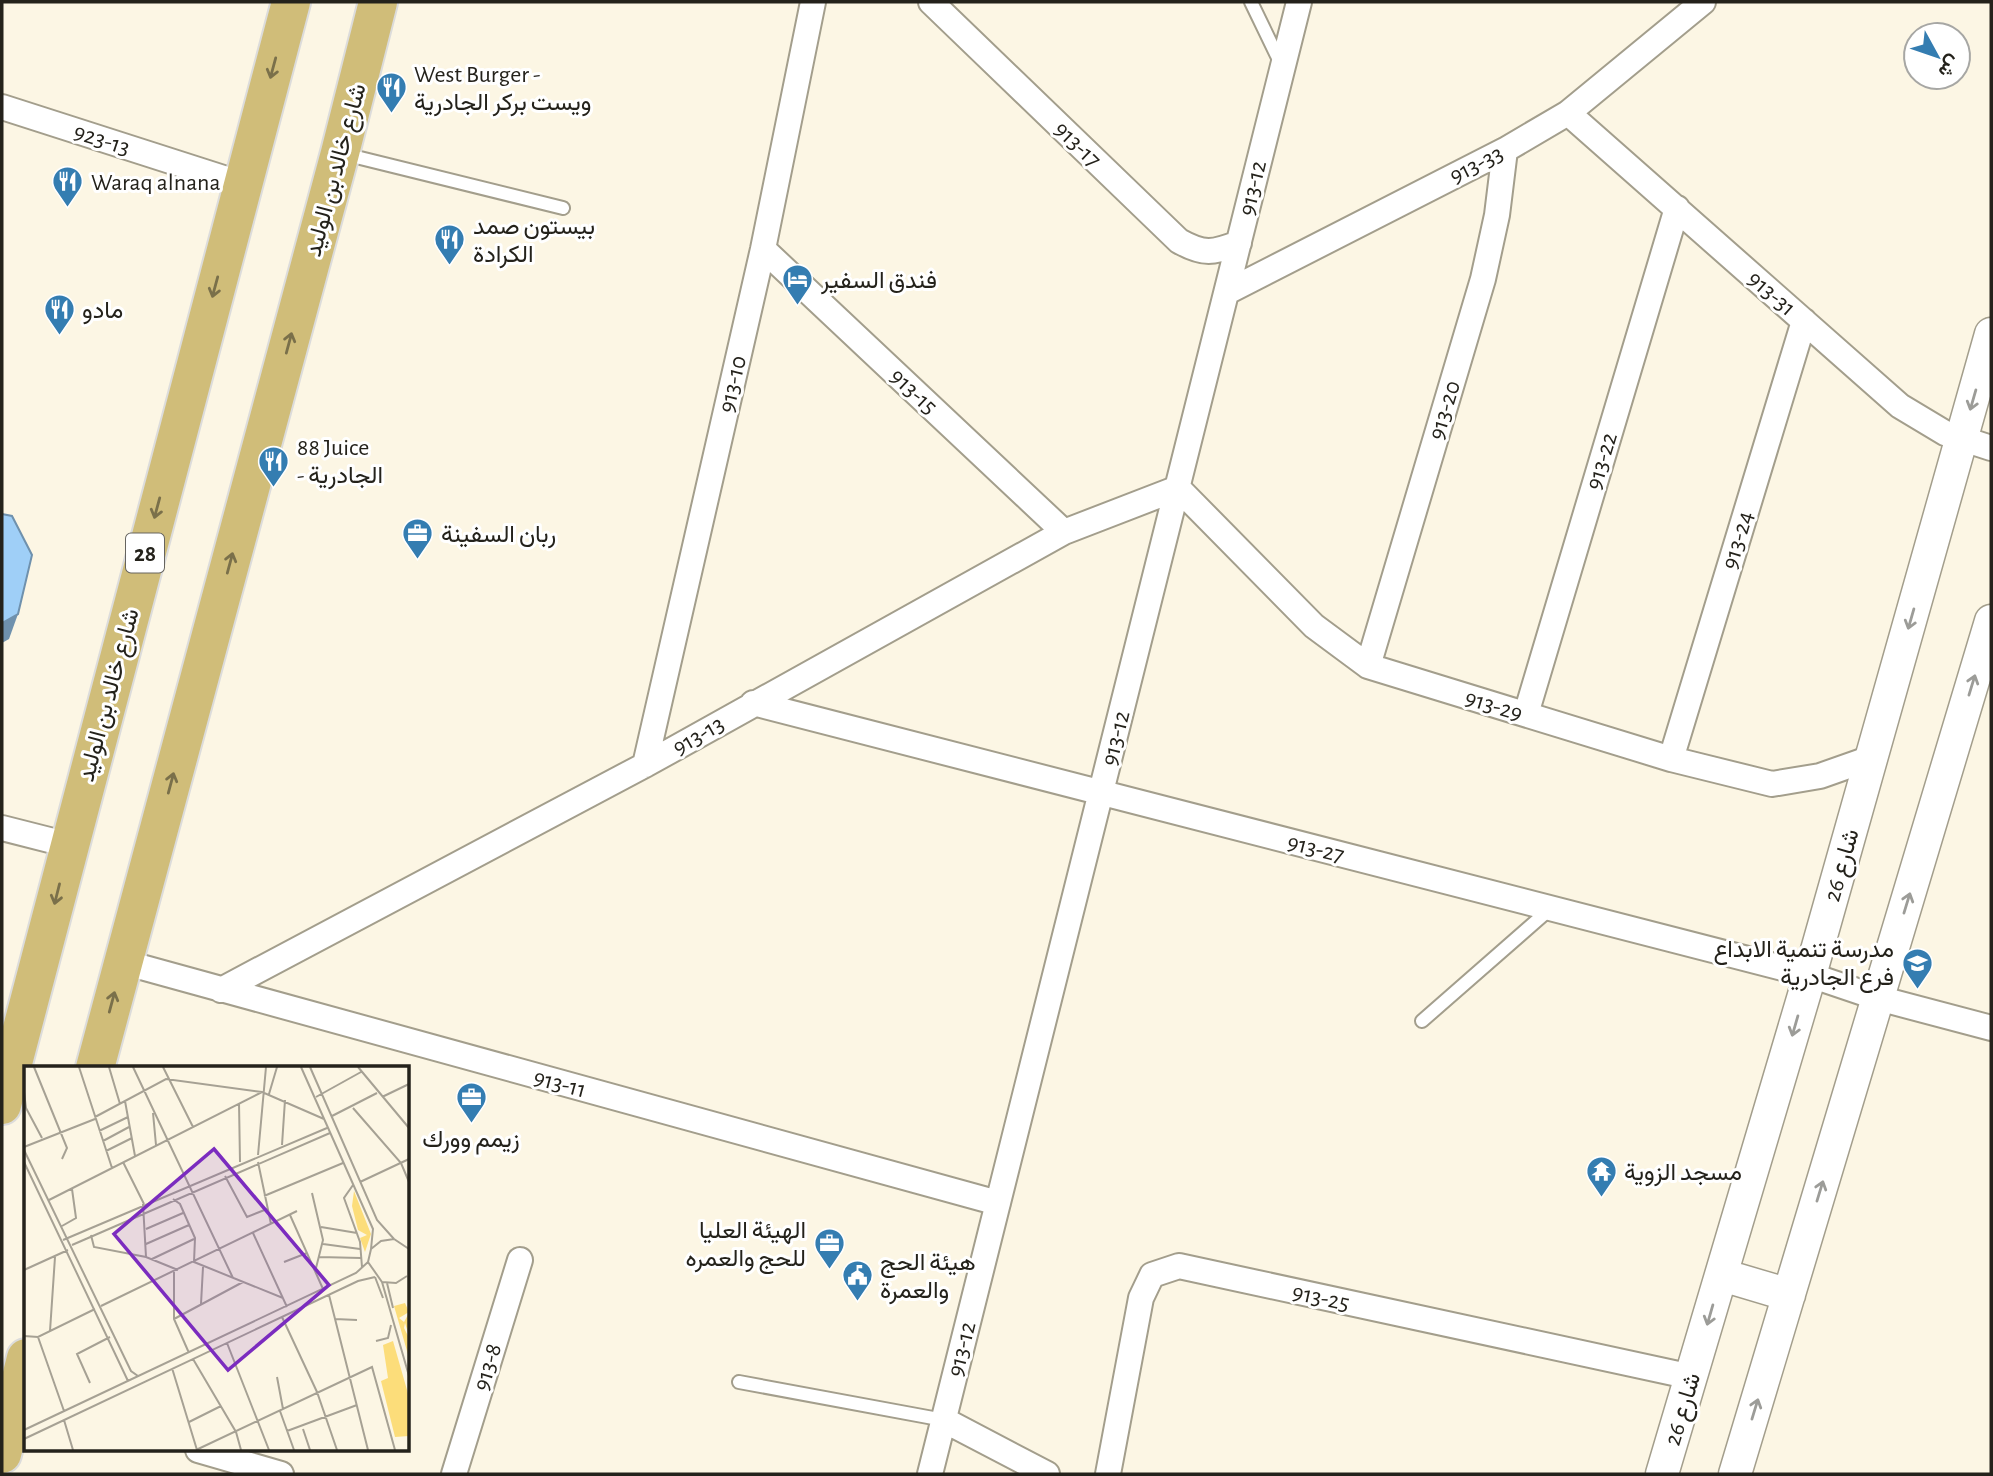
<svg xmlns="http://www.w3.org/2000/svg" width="1993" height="1476" font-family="'Alegreya Sans',Vazirmatn,sans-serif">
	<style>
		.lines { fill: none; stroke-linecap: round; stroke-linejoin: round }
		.service-casing { stroke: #a39e8c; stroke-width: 16 }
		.minor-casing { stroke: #a39e8c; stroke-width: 28 }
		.tertiary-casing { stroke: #a39e8c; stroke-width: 35 }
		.primary-casing { stroke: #dcdcdb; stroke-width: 42 }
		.service { stroke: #fff; stroke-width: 12 }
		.minor { stroke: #fff; stroke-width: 24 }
		.tertiary { stroke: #fff; stroke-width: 32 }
		.primary { stroke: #d0bd79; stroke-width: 38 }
		.shaded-wall { fill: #6f91ad }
		.building { fill: #9fcff7; stroke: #6f91ad; stroke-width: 2 }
		.oneway { stroke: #7a704a }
		.oneway2 { stroke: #9c9c98 }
		.labels { text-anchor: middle; stroke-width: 6; stroke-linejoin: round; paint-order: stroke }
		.shield { fill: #fff; stroke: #66645f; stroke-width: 2 }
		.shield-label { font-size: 23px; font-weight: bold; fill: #24221b }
		.poi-label { font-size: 24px; fill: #24221b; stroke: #fff; text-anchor: start }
		.street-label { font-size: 24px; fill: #24221b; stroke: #fff }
		.inset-road { fill: none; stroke: #a6a194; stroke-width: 2 }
		.view { fill: #7b2cbf; fill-opacity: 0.15; stroke: #7b2cbf; stroke-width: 3.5 }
		.inset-edge { fill: none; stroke: #24221b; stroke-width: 3.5 }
	</style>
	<rect width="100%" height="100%" fill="#fcf6e4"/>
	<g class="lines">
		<defs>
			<path id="service" d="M1251,2L1281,64
				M344,154L563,208
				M1422,1021L1550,909
				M739,1382L944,1420"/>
			<path id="minor" d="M931,2L1179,241C1204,255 1213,253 1239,243
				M2,107L242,184
				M1568,113L1900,406L1945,433L1991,448
				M763,249L1064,532
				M1227,292L1505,150L1568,113L1703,2
				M1368,666L1483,279L1497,215L1505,150
				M753,703L1810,975L1878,998L1991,1028
				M1526,714L1677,208
				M1671,759L1804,321
				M645,765L763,249L813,2
				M2,828L69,845
				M123,962L998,1203
				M221,990L645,765L1064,532L1178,488L1314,626L1368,666L1671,759L1772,784L1820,776L1871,758
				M944,1420L1047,1474
				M198,1450L281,1474
				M454,1474L520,1260
				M930,1474L1299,2
				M1108,1474L1141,1298L1152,1275L1179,1266L1692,1377"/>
			<path id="tertiary" d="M1722,1275L1789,1295
				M1662,1474L1810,975L1991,334
				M1735,1474L1991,621"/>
			<path id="primary" d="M95,1068L340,153L378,2
				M2,1105L291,2
				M2,1454L26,1358"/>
		</defs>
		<use href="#service" class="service-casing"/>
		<use href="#minor" class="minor-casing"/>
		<use href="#tertiary" class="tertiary-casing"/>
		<use href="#primary" class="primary-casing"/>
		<use href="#service" class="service"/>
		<use href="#minor" class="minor"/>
		<use href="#tertiary" class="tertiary"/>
		<use href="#primary" class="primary"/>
	</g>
	<path class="shaded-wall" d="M18,614L9,639L2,643V623Z"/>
	<path class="building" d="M2,514L12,516L32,555L18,614L2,623Z"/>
	<defs><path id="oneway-shaft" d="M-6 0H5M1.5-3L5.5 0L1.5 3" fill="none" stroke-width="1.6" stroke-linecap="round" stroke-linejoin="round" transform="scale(1.75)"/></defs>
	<g class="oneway">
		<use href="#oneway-shaft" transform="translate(273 68) rotate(105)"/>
		<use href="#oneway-shaft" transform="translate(215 287) rotate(105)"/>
		<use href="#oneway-shaft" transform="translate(289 343) rotate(-75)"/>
		<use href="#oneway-shaft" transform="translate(157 508) rotate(105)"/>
		<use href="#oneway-shaft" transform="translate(230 563) rotate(-75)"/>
		<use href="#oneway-shaft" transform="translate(171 783) rotate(-75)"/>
		<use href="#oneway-shaft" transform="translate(57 894) rotate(104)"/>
		<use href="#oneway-shaft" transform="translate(112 1002) rotate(-75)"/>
	</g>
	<g class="oneway2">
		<use href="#oneway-shaft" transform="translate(1973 400) rotate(106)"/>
		<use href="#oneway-shaft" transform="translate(1911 619) rotate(106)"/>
		<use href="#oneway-shaft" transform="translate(1972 685) rotate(-73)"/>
		<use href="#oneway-shaft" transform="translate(1907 903) rotate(-73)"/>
		<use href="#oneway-shaft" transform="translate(1795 1026) rotate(106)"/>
		<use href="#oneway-shaft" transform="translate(1820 1191) rotate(-73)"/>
		<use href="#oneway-shaft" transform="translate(1710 1315) rotate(106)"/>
		<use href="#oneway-shaft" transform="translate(1755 1409) rotate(-73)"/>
	</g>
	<defs>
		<symbol id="restaurant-pin" viewBox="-11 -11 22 30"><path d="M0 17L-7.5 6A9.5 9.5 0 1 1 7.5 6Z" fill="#347db1" stroke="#fff"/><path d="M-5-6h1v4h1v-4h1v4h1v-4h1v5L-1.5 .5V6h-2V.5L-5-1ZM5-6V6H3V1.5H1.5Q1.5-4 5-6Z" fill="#fff"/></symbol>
		<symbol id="hotel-pin" viewBox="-11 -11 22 30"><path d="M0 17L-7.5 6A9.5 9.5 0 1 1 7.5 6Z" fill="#347db1" stroke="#fff"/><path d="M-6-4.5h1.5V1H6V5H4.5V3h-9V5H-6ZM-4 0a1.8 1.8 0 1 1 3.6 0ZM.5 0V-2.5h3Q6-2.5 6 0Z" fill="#fff"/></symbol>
		<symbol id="office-pin" viewBox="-11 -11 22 30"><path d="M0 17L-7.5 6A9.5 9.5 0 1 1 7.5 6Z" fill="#347db1" stroke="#fff"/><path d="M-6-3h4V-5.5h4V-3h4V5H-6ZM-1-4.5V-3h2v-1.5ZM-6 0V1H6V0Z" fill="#fff"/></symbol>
		<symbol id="school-pin" viewBox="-11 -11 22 30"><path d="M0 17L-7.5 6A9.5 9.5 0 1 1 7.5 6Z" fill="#347db1" stroke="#fff"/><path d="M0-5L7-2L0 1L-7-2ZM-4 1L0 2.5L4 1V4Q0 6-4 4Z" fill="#fff"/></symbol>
		<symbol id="temple-pin" viewBox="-11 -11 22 30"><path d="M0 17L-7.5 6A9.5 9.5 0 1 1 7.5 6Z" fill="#347db1" stroke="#fff"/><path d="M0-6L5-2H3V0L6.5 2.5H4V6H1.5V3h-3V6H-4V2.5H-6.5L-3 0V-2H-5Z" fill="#fff"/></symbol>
		<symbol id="civic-pin" viewBox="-11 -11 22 30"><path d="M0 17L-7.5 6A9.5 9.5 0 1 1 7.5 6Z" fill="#347db1" stroke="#fff"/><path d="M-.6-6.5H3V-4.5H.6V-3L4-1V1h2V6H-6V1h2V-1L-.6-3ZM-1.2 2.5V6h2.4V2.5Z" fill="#fff"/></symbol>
	</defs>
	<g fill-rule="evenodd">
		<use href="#restaurant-pin" x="374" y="70" width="35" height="47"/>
		<use href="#restaurant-pin" x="50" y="164" width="35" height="47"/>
		<use href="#restaurant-pin" x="432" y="222" width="35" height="47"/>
		<use href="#hotel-pin" x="780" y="262" width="35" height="47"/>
		<use href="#restaurant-pin" x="42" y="292" width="35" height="47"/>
		<use href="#restaurant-pin" x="256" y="444" width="35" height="47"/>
		<use href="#office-pin" x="400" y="516" width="35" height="47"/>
		<use href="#school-pin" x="1900" y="946" width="35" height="47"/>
		<use href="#office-pin" x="454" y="1080" width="35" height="47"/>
		<use href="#temple-pin" x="1584" y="1154" width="35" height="47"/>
		<use href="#office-pin" x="812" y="1226" width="35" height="47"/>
		<use href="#civic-pin" x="840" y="1258" width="35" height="47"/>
	</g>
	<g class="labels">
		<rect class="shield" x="126" y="533.5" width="38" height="39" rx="5"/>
		<g class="shield-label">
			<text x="145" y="561">28</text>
		</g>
		<g class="poi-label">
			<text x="414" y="82">West Burger -<tspan x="414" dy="28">ويست بركر الجادرية</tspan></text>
			<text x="91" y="190">Waraq alnana</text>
			<text x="473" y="234">بيستون صمد<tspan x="473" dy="28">الكرادة</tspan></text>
			<text x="821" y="288">فندق السفير</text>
			<text x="82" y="318">مادو</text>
			<text x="297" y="455">88 Juice<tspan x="297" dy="28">- الجادرية</tspan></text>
			<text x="441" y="542">ربان السفينة</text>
			<text x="1894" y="957" text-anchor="end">مدرسة تنمية الابداع<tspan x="1894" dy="28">فرع الجادرية</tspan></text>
			<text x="471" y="1147" text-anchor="middle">زيمم وورك</text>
			<text x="1624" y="1180">مسجد الزوية</text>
			<text x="806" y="1238" text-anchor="end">الهيئة العليا<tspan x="806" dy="28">للحج والعمره</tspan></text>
			<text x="880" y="1270">هيئة الحج<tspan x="880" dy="28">والعمرة</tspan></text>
		</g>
		<g class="street-label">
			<text transform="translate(102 139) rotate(18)" y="8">923-13</text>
			<text transform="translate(1078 144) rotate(44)" y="8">913-17</text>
			<text transform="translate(1476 164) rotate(-27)" y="8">913-33</text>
			<text transform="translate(335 170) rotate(-75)" y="8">شارع خالد بن الوليد</text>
			<text transform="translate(1252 188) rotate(-77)" y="8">913-12</text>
			<text transform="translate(1772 293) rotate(41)" y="8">913-31</text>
			<text transform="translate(732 384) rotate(-77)" y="8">913-10</text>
			<text transform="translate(914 391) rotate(43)" y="8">913-15</text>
			<text transform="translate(1444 410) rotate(-73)" y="8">913-20</text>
			<text transform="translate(1601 461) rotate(-73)" y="8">913-22</text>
			<text transform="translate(1737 540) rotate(-73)" y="8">913-24</text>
			<text transform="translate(108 695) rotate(-75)" y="8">شارع خالد بن الوليد</text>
			<text transform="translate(1494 705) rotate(17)" y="8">913-29</text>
			<text transform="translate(698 735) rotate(-30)" y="8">913-13</text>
			<text transform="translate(1115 738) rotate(-76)" y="8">913-12</text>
			<text transform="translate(1316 848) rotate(14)" y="8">913-27</text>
			<text transform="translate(1841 865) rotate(-74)" y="8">شارع 26</text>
			<text transform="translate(560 1083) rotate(15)" y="8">913-11</text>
			<text transform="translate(1321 1297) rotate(12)" y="8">913-25</text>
			<text transform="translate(961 1349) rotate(-76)" y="8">913-12</text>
			<text transform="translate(487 1367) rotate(-73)" y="8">913-8</text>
			<text transform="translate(1682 1409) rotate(-73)" y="8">شارع 26</text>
		</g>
	</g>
	<g transform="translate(24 1066)">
		<rect width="385" height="385" fill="#fcf6e4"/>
		<path d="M330,125L347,168L341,186L336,172L343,169L334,164L328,140ZM381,237L385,246L375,252L380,256L385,247V270L381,257L380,262L385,272V292L370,240ZM369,275L385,331V370L371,371L357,315L364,312L359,279Z" fill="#fcdd7a"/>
		<path class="inset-road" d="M10,1L43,82L38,93M55,1L88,102M85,1L96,38M109,1L209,212M139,1L169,61M277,1L349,163L347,183M286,1L353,154L370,173M334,1L385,62M0,26L2,42L18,72M245,28L253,1M292,31L337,6M358,31L385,18M101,35L111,90M215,37L216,96M329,42L377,97L385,116M129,47L132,79M308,50L353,27M71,51L142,13L238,26L300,53M75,65L104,51M79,75L105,61M258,79L261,34M0,81L71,53M0,84L107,305L114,310M82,85L108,72M234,89L242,1M0,96L104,315M99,96L120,138M234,96L247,158M201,110L223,151L243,143M336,116L385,93M329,119L320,132L336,176L338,201M288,127L299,174L291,206M240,130L319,97M149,133L156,138L171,172L170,196L259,232M25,134L238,26M119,138L122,191M266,149L299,223M38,160L52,152L48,123M297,161L333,167M122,163L159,147M229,167L263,241M67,169L70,181L122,191L154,204M39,174L303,62M122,178L165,159M299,178L336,183M48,179L306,67M295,191L337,192M128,193L170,173M260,196L283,187M0,204L44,184M150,206V253L165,287M383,210L372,217L358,216L344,196L347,183L357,175L370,173L385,183M351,211L359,232M358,216L385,310M363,217L369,242M305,229L344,384M177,238L179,201M77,240L273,145M258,251L293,326L313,384M150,253L219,216M311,253L333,254M26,265L31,191M0,270L14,271L71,243M14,271L40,345M352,275L364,272L367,259M203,277L245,384M169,293L212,366L217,384M148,302L173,384M253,311L259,343M66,317L53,288L86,271M256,345L270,384M40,354L49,384M165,356L197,340M279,363L286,384M0,364L332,207L344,196M263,365L333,339M0,373L334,215L351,211M172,384L348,301L371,384"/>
		<path class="view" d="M190,83L305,219L204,304L90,168Z"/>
		<rect width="385" height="385" class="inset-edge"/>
	</g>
	<rect width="1993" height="1476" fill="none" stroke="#24221b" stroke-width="7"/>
	<g transform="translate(1937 56) rotate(130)"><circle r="33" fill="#ffffff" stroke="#a7a7a4" stroke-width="2"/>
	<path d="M0-5L12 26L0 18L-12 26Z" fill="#347db1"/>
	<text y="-10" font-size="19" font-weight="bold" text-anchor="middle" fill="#24221b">ش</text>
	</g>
</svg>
